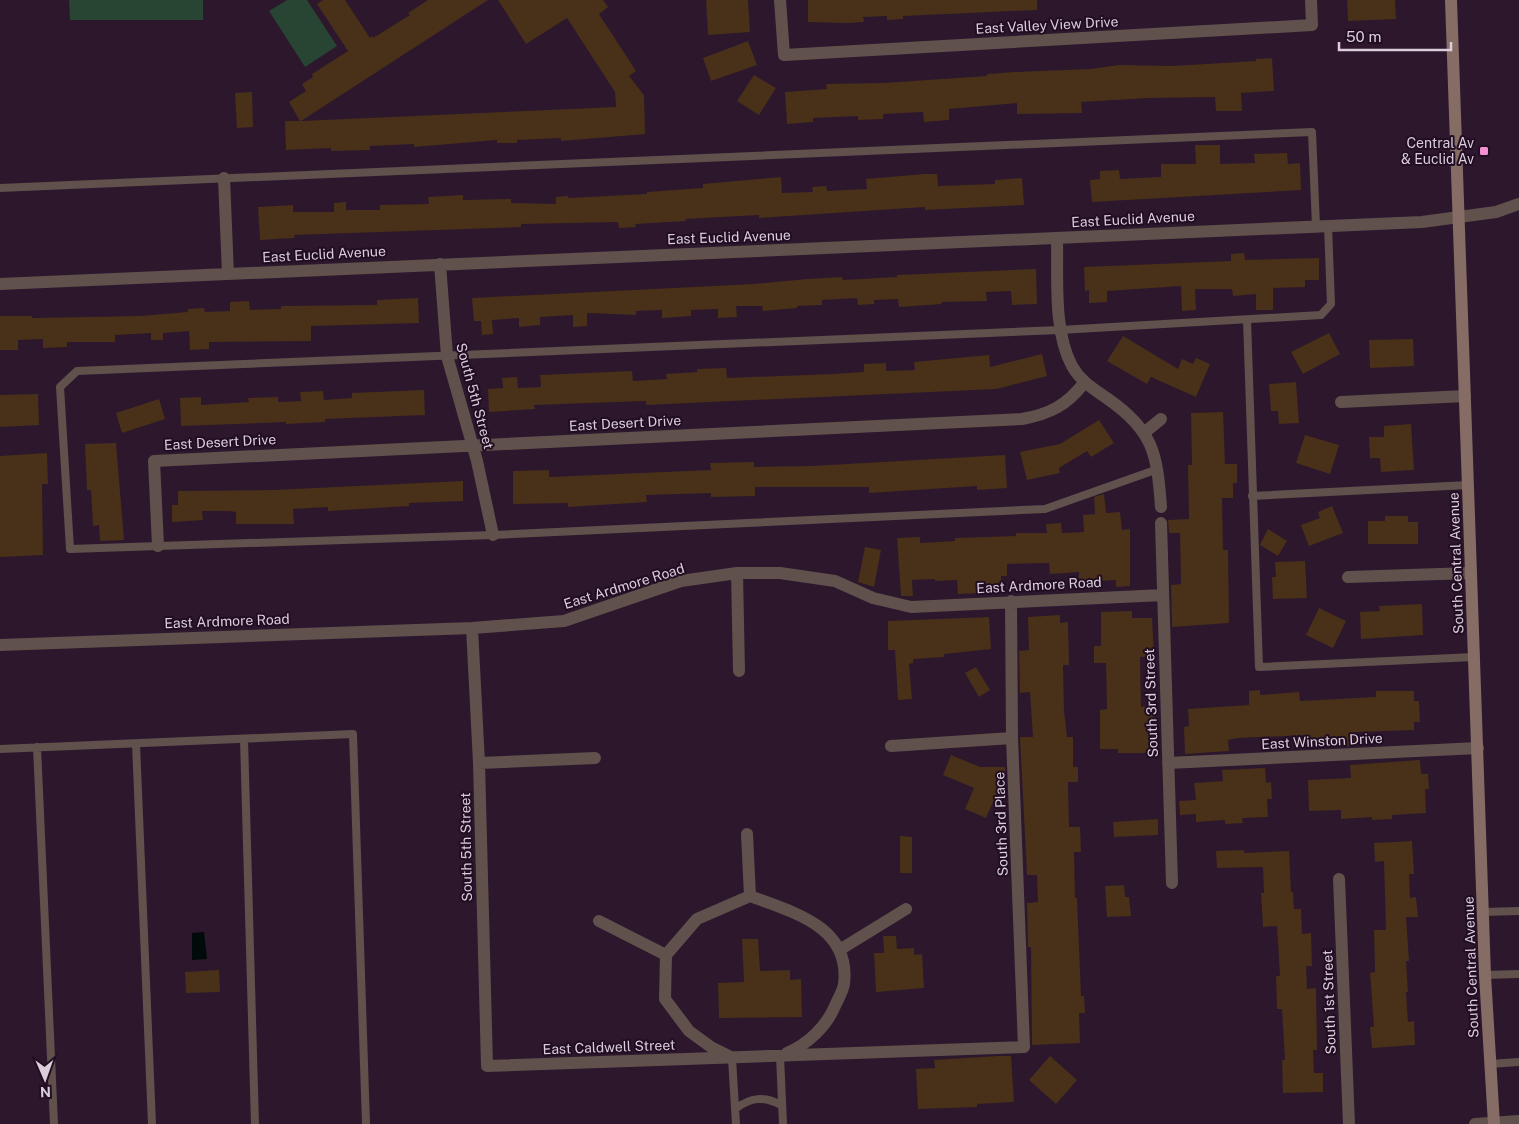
<svg xmlns="http://www.w3.org/2000/svg" width="1519" height="1124" font-family="'Public Sans',sans-serif">
	<style>
		.park { fill: #284432 }
		.water { fill: #000a0a }
		.building { fill: #483019 }
		.lines { fill: none; stroke-linecap: round; stroke-linejoin: round }
		.lane { stroke: #60514c; stroke-width: 8 }
		.street { stroke: #60514c; stroke-width: 12 }
		.secondary { stroke: #856c64; stroke-width: 12 }
		.poi-dot { fill: #f491d3; stroke: #220e23; stroke-width: 2 }
		.labels { text-anchor: middle; stroke-width: 4; stroke-linejoin: round; paint-order: stroke }
		.street-label { font-size: 14px; fill: #dbcddc; stroke: #220e23 }
		.poi-label { font-size: 14px; fill: #dbcddc; stroke: #220e23; text-anchor: end }
	</style>
	<rect width="100%" height="100%" fill="#2c172d"/>
	<path class="park" d="M69,0H203V20H70Z
		M287,0H307L337,46L305,67L269,11Z"/>
	<path class="water" d="M204,932L207,959L192,960V933Z"/>
	<path class="building" d="M323,0H345L370,38L372,36L373,38L410,15L408,13L428,0H488L301,121L616,107L615,92L567,18L526,44L498,0H603L608,7L599,14L636,71L629,76L644,95L645,134L561,141V138L517,140V143H497V140L414,147V144L370,146V150L331,151V148L286,150L285,121H300L289,102L306,91L302,84L313,77L312,74L348,51L317,4Z
		M706,0H748L750,32L708,35Z
		M808,0H1037V10L903,16V19L887,20V16L863,17L864,22L847,23L808,22Z
		M1347,0H1395L1396,19L1348,21Z
		M748,41L757,65L711,81L703,58Z
		M1272,58L1274,91L1241,93L1242,111H1216L1215,97L1149,98L1081,102L1082,113L1017,114V103L949,109V120L924,122L923,112L883,114V119L858,120V116L813,118V122L787,124L785,92L827,89L826,84L884,83L987,76V74L1015,72L1090,69L1119,65L1173,66L1256,61V59Z
		M754,75L776,88L759,115L737,101Z
		M252,92L253,127L237,128L235,93Z
		M1195,145H1220V164L1255,163L1254,154L1287,153L1288,164L1300,163L1301,190L1092,202L1090,180L1100,179V171L1119,170L1120,179L1161,177V164H1196Z
		M924,174H937L938,186L995,184V180L1022,178L1024,205L925,210V207L759,218V215L685,219L686,221L635,224L636,227L619,228L618,222L521,224V227L294,235L295,238L260,240L258,207L293,205V212H334V203L346,202V210H380V205L429,204L428,197L463,195V200L511,199V203L556,204V197L568,196V198L647,194V192L703,188V184L781,177L782,193L813,192L812,187L826,186L827,191L867,189L866,179Z
		M1244,253L1245,260L1319,258V280H1305V287L1273,288V310H1256V294L1233,296L1232,289H1195L1196,310L1182,311L1181,286L1107,291V302L1089,303V290L1085,291L1084,267L1231,261V254Z
		M1036,269L1037,304L1012,305L1011,291L986,292L987,301L941,302L942,304L899,307L898,299L874,300V304L858,305L857,298L822,300V305L797,306V308L763,311L762,306H736L737,317L718,318V309L691,310V316L662,318V310L636,311V315L587,313V326L573,327V315L540,317V325L519,327V318L492,320L493,334L482,335L481,321H474L472,298L753,284L807,279L842,277L843,280L897,277V275Z
		M418,298L419,323L311,326V341L209,342V349L190,350L189,331L163,333V340H151V333L115,335V342H67V347L43,348V339L18,340V350H0V316H32V318L140,316L188,312V309L204,308L205,312L230,311V302L249,301L250,310L281,309V306L377,305V300Z
		M1329,333L1340,354L1303,374L1291,352Z
		M1123,336L1178,369L1182,359L1193,364L1196,358L1210,364L1196,397L1151,377L1147,384L1107,361Z
		M1413,339L1414,366L1370,368L1369,340Z
		M1042,354L1047,376L996,389L646,405V401L534,405L535,409L489,412L488,389L503,388L502,378L517,377L518,388L541,387L540,375L632,371L633,381L667,379L666,374L697,372V369L726,368L727,378L833,374L864,372V364L886,363V371L915,370L914,362L989,355L990,367Z
		M1296,382L1299,423L1279,424L1278,411H1271L1269,384Z
		M424,390L425,415L325,419V422L286,424V422L181,426L180,398L201,397V405L249,402L248,398L278,397V402L301,401L300,392L323,391L324,400L352,398V393Z
		M38,394L39,425L0,427V395Z
		M159,399L165,419L122,433L116,413Z
		M1223,412L1225,464H1237V483H1233V498H1222L1223,550H1228L1229,623L1172,627L1171,585L1181,584L1180,533H1169L1168,520L1189,519L1188,465H1192L1191,413Z
		M1099,420L1114,443L1091,457L1087,451L1059,468L1060,473L1027,480L1020,452L1060,444Z
		M1411,424L1414,470L1381,472L1380,458H1370L1369,437H1384V426Z
		M1305,435L1339,445L1330,474L1296,463Z
		M116,443L124,540L100,541L99,525L93,526L91,490H87L85,444Z
		M47,453L48,484H42L43,555L0,557V456Z
		M1005,455L1007,488L977,490V486L869,493V487H755V496L711,497V493L646,495L647,502L568,507V503L513,504V471L549,470V477L711,470L710,463L754,462V467L812,466Z
		M463,481V501L409,503V506L328,511V507L293,509L294,524H236V512L229,511H202L203,520L172,522V505H178V491L273,490Z
		M1104,494L1106,513L1120,512L1122,530L1130,529V586L1116,587V580L1079,582V572L1050,574L1049,563L1007,564V576H1001L1002,592L958,594L957,580L935,581V579L912,580L913,596H901L897,538L920,537V543L955,541V538L1016,536V533H1047L1046,524L1061,523L1062,533L1084,532L1083,515L1095,514L1094,497Z
		M1332,506L1343,533L1309,546L1301,525L1320,518L1318,512Z
		M1385,516H1408V522H1418V544H1368V521H1385Z
		M1268,529L1287,541L1278,556L1260,545Z
		M865,547L881,550L874,587L858,582Z
		M1305,561L1307,598L1273,599L1272,577H1276L1275,562Z
		M1422,604L1423,635L1361,639L1360,612L1380,611L1379,606Z
		M1319,608L1346,621L1333,648L1306,635Z
		M1132,611V618H1152L1154,656L1140,657L1141,707L1154,706L1156,753H1118V749H1100V710L1107,709L1106,663H1094V646H1101V612Z
		M1060,615V623L1068,622L1069,665H1063L1064,711L1067,737H1073V767H1078V782H1068L1069,827H1080L1081,852H1074L1075,898H1077L1081,996H1084L1085,1013H1079L1080,1043L1032,1045L1031,947H1028L1027,903L1038,902L1037,875H1027L1020,737H1033L1030,692L1020,693L1019,651L1029,650L1028,617Z
		M989,617L991,649L944,654V657L913,659V663L909,664L912,699L898,700L895,650H888V621Z
		M976,667L990,690L979,697L965,673Z
		M1260,690V695L1299,692L1300,701L1376,697V691H1414V701H1419L1420,722H1414V730L1355,732L1356,746L1310,747L1309,735L1238,738L1228,740L1229,751L1185,754L1184,727L1189,726L1188,709L1249,705V691Z
		M951,755L980,767H1005L1006,784H1001L986,818L965,809L974,788L943,775Z
		M1420,760L1421,774H1428L1429,789H1425L1426,813L1392,815V819L1372,820V817L1341,819V810L1309,811L1308,780L1351,778L1350,765Z
		M1265,768L1266,783L1271,782L1272,799H1267L1268,817L1242,818L1243,823L1225,824V820L1196,822V814L1180,815L1179,801L1196,800L1194,783L1223,781L1222,770Z
		M1158,819V835L1114,837L1113,822Z
		M900,836L912,837V873H900Z
		M1412,841L1414,874H1409L1410,898L1416,897L1418,917H1406L1409,961H1406L1408,992H1406L1408,1022L1414,1021L1415,1045L1372,1048L1370,1027H1374L1370,973L1375,972L1374,930H1386L1384,861L1375,862L1374,843Z
		M1244,850V853L1289,851L1291,892H1293L1294,909H1301L1302,934L1311,933L1312,966H1306L1307,989L1316,988L1317,1050H1313L1314,1073H1323V1092L1283,1093L1282,1060H1285L1282,1009H1277L1276,976H1280L1277,926L1263,927L1261,893H1264L1263,867L1217,868L1216,851Z
		M1124,885L1125,897H1129L1131,916L1107,917L1105,886Z
		M883,936H896L897,949L914,948V955L922,954L924,988L876,992L874,953H884Z
		M742,939H758L760,971L790,970V980L801,979L802,1017L719,1018L718,983L744,982Z
		M219,970L220,992L186,993L185,972Z
		M998,1056H1011L1014,1102L977,1104V1107L918,1109L916,1069L935,1068L934,1060Z
		M1050,1056L1077,1080L1056,1104L1029,1080Z"/>
	<g class="lines">
		<path class="lane" d="M0,188L1312,132L1316,226
			M1247,320L1259,667L1474,657
			M1158,469L1045,509L493,535L70,549L60,387L77,371L1060,330L1321,315L1331,304L1328,226
			M1252,496L1468,485
			M244,739L255,1124
			M136,744L152,1124
			M37,747L54,1124
			M0,749L353,734L366,1124
			M1483,912L1519,911
			M1485,975L1519,974
			M780,1056L783,1124
			M732,1058L736,1124
			M1490,1064L1519,1062
			M735,1109C751,1097 764,1096 781,1105"/>
		<path class="street" d="M780,0L784,55L1312,25L1311,0
			M224,178L228,274
			M1057,238C1058,277 1053,331 1072,366C1081,382 1094,389 1108,399C1154,431 1157,454 1161,507
			M440,264L447,356L477,461L493,535
			M0,284L1422,222L1496,212L1519,204
			M1341,402L1465,396
			M1145,432L1161,419
			M1161,523L1172,883
			M158,546L154,461L1022,419C1050,414 1067,405 1084,383
			M737,573L739,671
			M1348,577L1471,573
			M472,628L479,763L487,1066L1024,1047L1012,738L1011,601
			M0,645L472,628L564,621L681,581L737,573H780L835,581L873,598L911,607L1163,595
			M891,746L1012,738
			M479,763L595,758
			M1168,763L1478,748
			M747,834L750,896
			M1339,879L1349,1124
			M599,921L666,955
			M841,949L906,909
			M729,1056L711,1047L689,1031L665,999L666,955L697,919L750,896C792,912 851,926 844,984C843,991 838,999 835,1006C826,1027 808,1044 787,1053
			M1475,1124L1519,1121"/>
		<path class="secondary" d="M1451,0L1485,975L1494,1124"/>
	</g>
	<rect class="poi-dot" x="1479" y="146" width="10" height="10" rx="2.5"/>
	<g class="labels">
		<g class="street-label">
			<text transform="translate(1047 25) rotate(-3)" y="5">East Valley View Drive</text>
			<text transform="translate(1133 219) rotate(-3)" y="5">East Euclid Avenue</text>
			<text transform="translate(729 237) rotate(-2)" y="5">East Euclid Avenue</text>
			<text transform="translate(324 254) rotate(-3)" y="5">East Euclid Avenue</text>
			<text transform="translate(475 396) rotate(75)" y="5">South 5th Street</text>
			<text transform="translate(625 423) rotate(-3)" y="5">East Desert Drive</text>
			<text transform="translate(220 442) rotate(-3)" y="5">East Desert Drive</text>
			<text transform="translate(1456 563) rotate(-92)" y="5">South Central Avenue</text>
			<text transform="translate(1039 585) rotate(-3)" y="5">East Ardmore Road</text>
			<text transform="translate(624 586) rotate(-17)" y="5">East Ardmore Road</text>
			<text transform="translate(227 621) rotate(-2)" y="5">East Ardmore Road</text>
			<text transform="translate(1151 703) rotate(-92)" y="5">South 3rd Street</text>
			<text transform="translate(1322 741) rotate(-3)" y="5">East Winston Drive</text>
			<text transform="translate(1001 824) rotate(-92)" y="5">South 3rd Place</text>
			<text transform="translate(466 847) rotate(-91)" y="5">South 5th Street</text>
			<text transform="translate(1471 967) rotate(-92)" y="5">South Central Avenue</text>
			<text transform="translate(1329 1002) rotate(-92)" y="5">South 1st Street</text>
			<text transform="translate(609 1047) rotate(-2)" y="5">East Caldwell Street</text>
		</g>
		<g class="poi-label">
			<text x="1474" y="148">Central Av<tspan x="1474" dy="16">&amp; Euclid Av</tspan></text>
		</g>
	</g>
	<g transform="translate(45 1079) rotate(178)" stroke="#220e23" stroke-width="4" paint-order="stroke">
	<path d="M0-4L9 19L0 12L-9 19Z" fill="#dbcddc"/>
	<text y="-8" font-size="14" font-weight="bold" text-anchor="middle" fill="#dbcddc">N</text>
	</g>
	<path d="M1339 42v8h112v-8" fill="none" stroke="#dbcddc" stroke-width="2.5"/>
	<text x="1346" y="42" font-size="15" fill="#dbcddc" stroke="#220e23" stroke-width="4" paint-order="stroke">50 m</text>
</svg>
